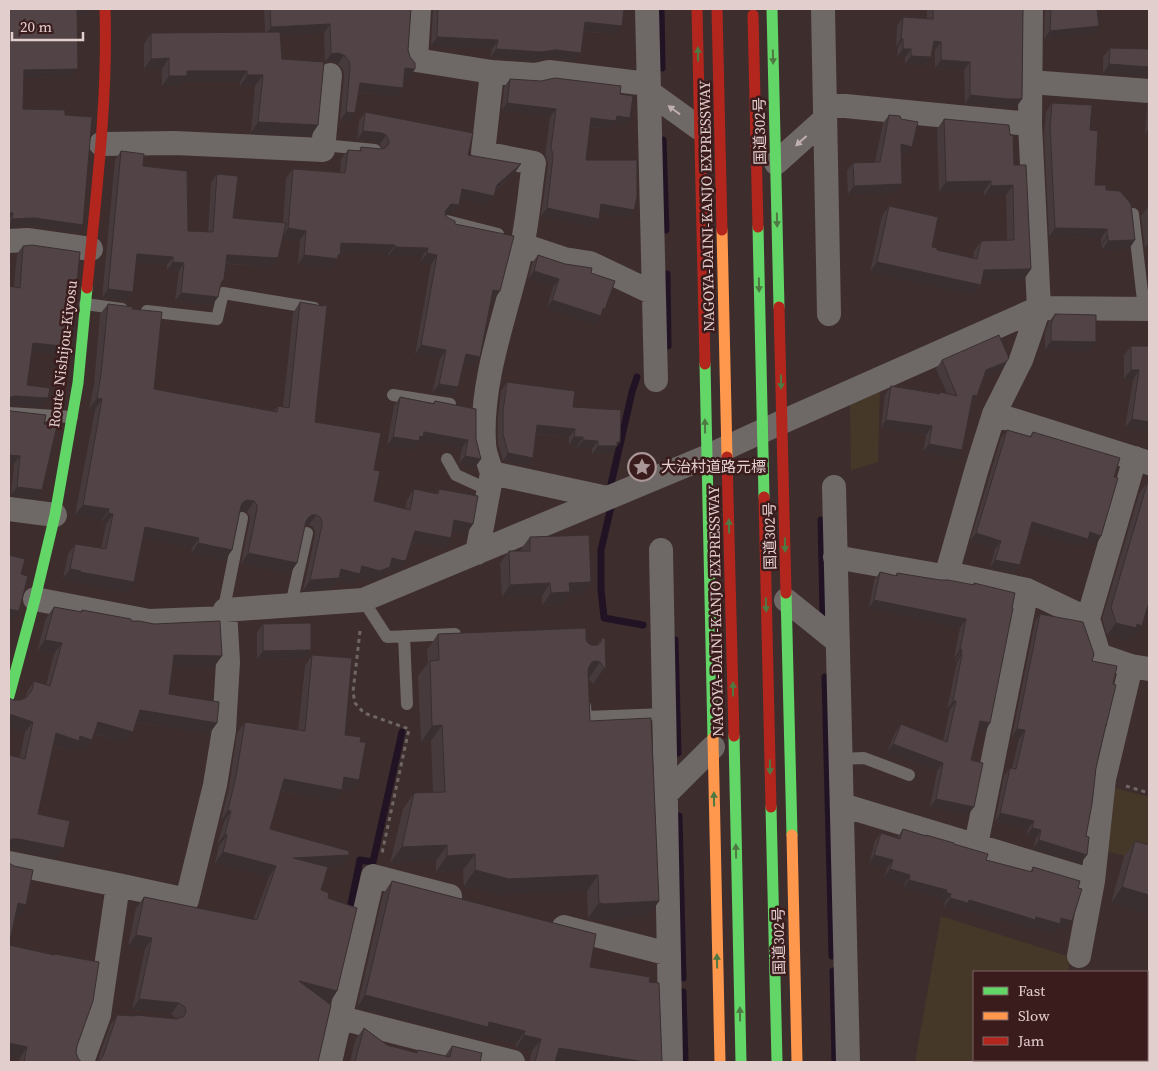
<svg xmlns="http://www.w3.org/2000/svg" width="1158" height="1071" font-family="'Source Serif 4','Noto Sans JP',serif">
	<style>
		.green { fill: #453828 }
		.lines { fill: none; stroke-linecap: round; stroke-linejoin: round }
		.stream { stroke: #211323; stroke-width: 7 }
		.path { stroke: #6f6765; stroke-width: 3; stroke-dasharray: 4 4; stroke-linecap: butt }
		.lane { stroke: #6e6866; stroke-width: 12 }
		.street { stroke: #6e6866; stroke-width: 24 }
		.fast { stroke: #63d668; stroke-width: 11 }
		.slow { stroke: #ff974d; stroke-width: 11 }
		.jam { stroke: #b3261e; stroke-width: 11 }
		.wall { fill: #463a3c }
		.shaded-wall { fill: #392f31 }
		.building { fill: #514346; stroke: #392f31 }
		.oneway { fill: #4e7942 }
		.oneway2 { fill: #c0afaf }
		.labels { text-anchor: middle; stroke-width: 5; stroke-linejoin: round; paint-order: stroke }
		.street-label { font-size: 15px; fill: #e3cece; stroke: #3a1c1d }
		.poi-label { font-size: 15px; fill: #e3cece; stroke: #3a1c1d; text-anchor: start }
	</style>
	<rect width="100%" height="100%" fill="#3e2d2d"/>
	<path class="green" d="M880,387L878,462L851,470L850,404Z
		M1115,788L1149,797V861L1108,852Z
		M941,916L1070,957L1068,972H974V1060H1051V1062H915Z"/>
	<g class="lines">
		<path class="stream" d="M661,9L662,68
			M663,140L666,230
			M667,274L668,346
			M611,484L632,392L637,377
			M611,507L601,550V589L604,618L643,625
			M821,520L823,613
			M675,640L678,753
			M825,677L832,956
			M679,816L683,978
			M349,914L360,860L373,862L402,732
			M833,971L835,1062
			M683,992L685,1062"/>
		<path class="path" d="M360,631L353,692L355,703L364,713L409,729L382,853
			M1126,786L1149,793"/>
		<path class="lane" d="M323,145L375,150
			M1133,214L1144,309
			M447,221L498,234
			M85,304L122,309
			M147,311L217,319L223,293L314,308
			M393,395L450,404
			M9,413L72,417
			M447,459L456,475L489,490
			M363,600L387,637L455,634
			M291,605L307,533
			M225,610V603L242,518
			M404,636L407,704
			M585,706L586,717L665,714
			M840,759L864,758L909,775"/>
		<path class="street" d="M419,9L416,60L492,72L536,75L549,72L648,84
			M647,9L656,380
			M823,9L829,314
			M492,72L483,153L534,163C530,190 528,219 522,246C508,310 480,378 484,443C484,453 489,463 492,473L607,498
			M1030,82L1149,91
			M649,92L699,128
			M825,104L1030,124
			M101,144L175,143L323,150L330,75
			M776,163L825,119
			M9,241L27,240L91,249
			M522,245L564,259L590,263L653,293
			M994,414L1149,463
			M834,487L848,1062
			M9,509L55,515
			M661,550L671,1062
			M477,553L492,473
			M835,557L937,575L947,573L1027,590L1088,619L1099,655L1131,666L1149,669
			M947,573L977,468L994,414L1021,360L1039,308L1030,124L1031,9
			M35,599L149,621L225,618
			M786,600L838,642
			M1088,619L1135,458
			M666,794L713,747
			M842,805L1093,881
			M976,845L1027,590
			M9,863L118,885L187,900L215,785L224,730L228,662L225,610L363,600L706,457L782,422L1039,308L1149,309
			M564,927L669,954
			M1079,956L1093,881L1104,779L1131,666
			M341,1018L513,1062
			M82,1062L99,1015L118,885
			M330,1062L373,876L450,896"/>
		<path class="fast" d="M772,9L779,307
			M758,227L764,497
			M705,364L713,738
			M786,593L792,835
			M9,696L35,599L55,515L78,383L87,288
			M734,736L741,1062
			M771,807L777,1062"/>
		<path class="slow" d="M722,230L727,457
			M713,738L720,1062
			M792,835L797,1062"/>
		<path class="jam" d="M697,9L705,364
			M717,9L722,230
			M753,15L758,227
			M87,288C96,195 108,102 105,9
			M779,307L786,593
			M727,457L734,736
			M764,497L771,807"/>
	</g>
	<path class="wall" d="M9,9H91L86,15H77L72,77L24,78L23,109L65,115L83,225L77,233L29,226L9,228Z
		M264,9H411L408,50L409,78L404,77L397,97L358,92L355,113L349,122L340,121L344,76L343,70L338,64L332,61L325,62L324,33L280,35L282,59L311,136L251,133L255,86H240V82H183L180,86H162V69H144V44L151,33L265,32Z
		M433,9H624L616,34L584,32L581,53L575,61L550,58L535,61L490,58L492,49L431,46Z
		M927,9H1023L1022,99L1016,107H1002L965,104L964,70L935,68V50H932L931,57L925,66L905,64V58L897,57L898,47H896L897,26L903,17L927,19Z
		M1045,9H1148L1097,10L1099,26L1093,34L1044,39Z
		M1110,48L1149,49L1103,74V57Z
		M510,79L620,94L624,126L614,124L611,129L590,127L586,160L634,210L629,218L600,213L599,219L593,227L541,216L548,165L547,159L545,156L550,117L502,110L504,87Z
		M1149,102V135H1145L1147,105Z
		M1052,103L1090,130L1095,185L1106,190L1129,249L1102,250V245H1101V238L1049,237L1044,136L1046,112Z
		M365,112L514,174L496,190L488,205L460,199L459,205L452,214L446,213L447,217L455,224L494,300H491L480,357L474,366L464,364L458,387L452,397L432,393L440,359L415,355L431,265L421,262L422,257L388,256V254L340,252V255L331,268L298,265L300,240L283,238L278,258L272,267L226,264L218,297L212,305L175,301L179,271L167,270V265L136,262L127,301L102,298L115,160L121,151L143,166L188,231L208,232L211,182L217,174L233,218L283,223L286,178L293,169L340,172L341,159L348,150L359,151L361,147L382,149L380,144L376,142L357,140L359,121Z
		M889,115L906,155L902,154L896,193L848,194L847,171L853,163L875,162L883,123Z
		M944,119L1010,135L1031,269L1024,279L982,280L981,285L974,295L870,272L882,216L889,206L932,247L937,250L973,258L974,251L981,241L1007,240L1006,195L984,196V191L939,192L937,129Z
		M1148,207H1149V248H1145L1141,216Z
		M23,246L65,355L32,352L27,385L48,398L42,407L9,405V286L14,287L17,254Z
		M538,255L591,273L605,309L595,324L547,308L553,287L528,279L532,263Z
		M300,302L315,422L374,470V501L405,509L407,500L414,489L436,493L439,489L473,524L466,534L452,532L451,538L444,548L412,542L406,560L399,570L396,571L388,569L383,577L373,581L358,577L353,584L338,580L332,588L303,591L315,535V531L313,527L309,525H305L297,563L290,573L241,564L250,519L249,515L247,512L240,510L232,550L225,560L191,554L192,548L142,538L134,582L127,592L73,582L74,581L63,579L68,554L75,544L101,549L106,524L101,523L102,520L75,515L95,410L89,409L94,385L100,314L108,304L132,309L154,389L274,411L278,406L283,407L293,313Z
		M1055,314L1089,351L1045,350V333L1048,323Z
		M1131,346H1149V432L1125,428L1133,380L1124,379V355Z
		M942,360L1006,362L1000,370L984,377L977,396L971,405L956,459L923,452L926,435L881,428L885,395L891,386L939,393L940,392L947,393L936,369Z
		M507,382L573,407L620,442L611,454H592V449L577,448V446L569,445V437L536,434L533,458L527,466L503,461L498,443V419L501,391Z
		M400,397L433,403L435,401L476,439L481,459L475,467L459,464L462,448L420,441L413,450L387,445L394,406Z
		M9,409L11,411L44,424L42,490L36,499L11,495L14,464H9Z
		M1007,430L1030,436L1033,432L1114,477L1101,536L1096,544L1086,541L1082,547L1030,531L1020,565L1014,573L990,568L995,549L970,541L1001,438Z
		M1148,481L1149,605H1148L1142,626L1134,638L1129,637L1127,641L1107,635L1102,619L1139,494Z
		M530,537L591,582L583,594L568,595L561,604L542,605V596L502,597L500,563L509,551H521V549Z
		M880,572L895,576L897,573L940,580L973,585L974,583L985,732L978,730L971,760L968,815L930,807L937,771L887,752L895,733L901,724L943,741L950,709H947L957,662H955L956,659L954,658L960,628L869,608L874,580Z
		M54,607L80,612L82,610L131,621L214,667L172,666L169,694L217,723L209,734L136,722L133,732L125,743L94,734L92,740L84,751L74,747L71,751L53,746L38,814L56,859L11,849L9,850V755L20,757L25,732L13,700H21L25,698L27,692L34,681L46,685L54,654L37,651L46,618Z
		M1040,614L1092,661L1113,684L1106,726L1105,728L1096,768L1081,863L1033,849L1036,838L1026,836L1028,829L995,822L1004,776L1010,768H1012L1019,739L1012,737L1035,622Z
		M263,624L311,650L305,658L257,659V632Z
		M438,634L586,639L588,643L591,645H597L602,638L606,668L595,684H593L588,678L590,721L659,901L648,917L593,920L588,918L587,891L498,895L464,886L463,870L436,872V861L390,863L403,809L414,793L433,792L431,741L421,742L418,676L428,663L427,650Z
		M312,655L345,735L359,780L351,791L342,789L334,801L280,791L270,829L349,855L341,866H327L321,890L328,898L337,991L330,1002L325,1001L97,1062L110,1026L117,1015L177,1019L171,1014L132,1010L145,949L128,946L136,908L144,897L253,920L269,877L215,863L219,846L217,845L224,822L221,821L229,787L237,733L245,722L298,730L305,666Z
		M903,829L954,844L986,860L1030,872L1033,867L1078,888L1072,921L1066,929L1058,927L1054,933L1031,926L1030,928L1017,925L964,909L962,912L944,907L945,902L940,901L941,899L903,888L905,883L884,877L887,868L869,864L875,841L881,833L897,838Z
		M1135,841L1149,845V914L1111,903L1124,857Z
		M9,863L19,916L16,915L9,945L54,955L55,954L77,1046L76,1053L79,1060L82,1062H19L20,1058L9,1056Z
		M392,881L596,934L555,1062H529L532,1051L516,1048V1044L482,1035L479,1039L357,1008L383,894Z
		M364,1028L387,1045L416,1053L418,1050L445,1056L452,1046L480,1062H350L355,1040Z"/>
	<path class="shaded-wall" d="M75,9H91L86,15H71Z
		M1091,9H1148L1090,10Z
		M585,22L622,26L616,34L579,31Z
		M330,24L324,33L265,36L271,27Z
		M1099,26L1093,34L1044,39L1050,31Z
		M437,37L498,40L492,49L431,46Z
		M901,39H903L898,47H896Z
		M934,41L941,42L935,50H928Z
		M496,49L556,50L581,53L575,61L550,58L535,61L490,58Z
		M903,49H911L905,58L897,57Z
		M338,53L344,55L338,64L332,61L325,62L331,54Z
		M911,56L931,57L925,66L905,64Z
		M169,58L162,69H144L151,59Z
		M941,60L970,62L964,70L935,68Z
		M1109,64L1149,67V77L1103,74Z
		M405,68L415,69L409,78L399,77Z
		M78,69L72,77L18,78L24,70Z
		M187,71H247L240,82H183L180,86H162L169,76Z
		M247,75H263L255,86H240Z
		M360,83L403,88L397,97L354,91Z
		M970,95L1022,99L1016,107H1002L965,104Z
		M507,103L556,109L550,117L502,110Z
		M346,112L355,113L349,122L340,121Z
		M617,116L630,118L624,126L614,124L611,129L586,126L591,118Z
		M258,122L318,125L311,136L251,133Z
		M1149,128V135H1145Z
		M363,131L382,133L386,135L380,144L376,142L357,140Z
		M901,144L912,147L906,155L895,153Z
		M521,164L514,174L490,194L497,185Z
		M991,181L984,191L939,192L946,182Z
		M902,184L896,193L848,194L854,186Z
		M1013,185L1006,195L984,196L991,186Z
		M462,189L494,196L488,205L455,198Z
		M451,204L459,205L452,214L444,213L446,210Z
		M601,204L634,210L629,218L595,212Z
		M547,208L599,219L593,227L541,216Z
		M9,213H13L9,219Z
		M35,218L83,225L77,233L29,226L9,228V225L12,219Z
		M288,228L306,231L300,240L282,238Z
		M1055,228L1107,229L1101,238L1049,237Z
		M1107,236H1108L1102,245H1101Z
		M1135,240L1129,249L1102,250L1108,241Z
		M1149,242V248H1145Z
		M341,243L395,245L388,254L335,252Z
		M395,247L428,248L422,257L388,256Z
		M427,253L437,255L431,265L421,262Z
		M137,254L173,257L167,265L132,262Z
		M227,255L278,258L272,267L221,263Z
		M304,255H340L331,268L298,265Z
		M173,262L184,263L179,271L167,270Z
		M877,262L981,285L974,295L870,272Z
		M1031,269L1024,279L977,280L984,270Z
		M534,271L559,279L553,287L528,279Z
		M108,289L133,292L127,301L102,298Z
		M493,290L500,291L494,300L487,299Z
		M181,293L218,297L212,305L175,301Z
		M552,300L603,308L605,309L595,324L547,308Z
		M1051,341L1096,342L1089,351L1045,350Z
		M33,343L71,347L65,355L27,352Z
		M421,345L446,350L440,359L415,355Z
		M466,354L480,357L474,366L459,363Z
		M1006,362L1000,370L980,379L986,370Z
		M1131,370H1139L1133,380L1124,379Z
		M439,384L458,387L452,397L432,393Z
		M973,395L977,396L971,405L967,403Z
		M15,396L48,398L42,407L9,405V401L11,397Z
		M97,398L102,399L95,410L89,409Z
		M1132,419L1149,422V432L1125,428Z
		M886,420L932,426L926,435L881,428Z
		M537,425L575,429L569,437L531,433Z
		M424,432L468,440L462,448L420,441L413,450L387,445L393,437Z
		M574,437H583L577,446L569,445Z
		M583,440L598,441L592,449L577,448Z
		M617,442H620L611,454H592L598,446Z
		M929,444L962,450L956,459L923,452Z
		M508,453L533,458L527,466L503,461Z
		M9,455L20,456L14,464H9Z
		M465,456L481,459L475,467L459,464Z
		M17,487L42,490L36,499L11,495Z
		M247,500L254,501L247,512L240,510L236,512L243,502Z
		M83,505L109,509L102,520L75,515Z
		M108,513L113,514L106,524L101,523Z
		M312,515H316L309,525H305L301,527L309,517Z
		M454,520L473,524L466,534L447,531Z
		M1032,522L1090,532L1101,536L1096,544L1086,541L1082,547L1026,530Z
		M145,527L199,538L192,548L137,537Z
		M415,531L451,538L444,548L408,541Z
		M976,533L1001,541L995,549L970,541Z
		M198,543L232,550L225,560L191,554Z
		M248,553L297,563L290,573L241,564Z
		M392,558L406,560L399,570L396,571L388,569L383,577L373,581L358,577L353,584L338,580L332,588L303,591L310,580L341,569L362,566Z
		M995,560L1020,565L1014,573L990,568Z
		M70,569L81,571L74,581L63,579Z
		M80,572L134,582L127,592L73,582Z
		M591,582L583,594L568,595L561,604L542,605L551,593L569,583Z
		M550,583L542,596L502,597L510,585Z
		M874,600L966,619L960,628L869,608Z
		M9,609L19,611L14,619L9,618Z
		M1116,623L1137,624L1142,626L1134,638L1129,637L1127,641L1107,635Z
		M45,640L62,643L54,654L37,651Z
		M311,650L305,658L257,659L263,651Z
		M960,650H962L956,659L954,658Z
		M961,653L962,654L957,662H955Z
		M174,655L222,656L214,667L166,666Z
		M596,661L600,662L589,678L585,677L580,678L592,662Z
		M604,668H606L595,684H593Z
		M953,701H956L950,709H947Z
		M140,710L217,723L209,734L132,721Z
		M9,714L33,722L25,732L9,727Z
		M980,721L990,723L985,732L974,729Z
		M98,722L133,732L125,743L90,732Z
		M442,725L431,741L421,742L432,726Z
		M1017,729L1025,730L1019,739L1012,737Z
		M56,733L80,736L92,740L84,751L74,747L71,751L49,744Z
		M893,744L943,763L937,771L887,752Z
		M344,777L359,780L351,791L337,787Z
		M284,779L342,790L334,801L276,790Z
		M936,799L974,807L968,815L930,807Z
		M228,810L231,811L224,822L221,821Z
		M1000,813L1034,821L1028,829L995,822Z
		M1032,828L1041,830L1036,838L1026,836Z
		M225,834L227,835L219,846L217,845Z
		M12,839H19L64,848L56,859L11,849L9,850V841Z
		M1039,840L1087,855L1081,863L1033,849Z
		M447,845L436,861L390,863L402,847Z
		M223,852L276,866L269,877L215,863Z
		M475,854L463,870L436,872L447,856Z
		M349,855L341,866L286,869L293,858Z
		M874,855L893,860L887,868L869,864Z
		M890,869L910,875L905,883L884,877Z
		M475,870L598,875L587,891L498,895L464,886Z
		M909,880L947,890L941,899L903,888Z
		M1122,887L1149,895V914L1111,903Z
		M946,892L951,894L945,902L940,901Z
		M950,898L969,900L1036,917L1061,918L1072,921L1066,929L1058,927L1054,933L1031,926L1030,928L1017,925L964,909L962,912L944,907Z
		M659,901L648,917L593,920L588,918L599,903Z
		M18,903L26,905L19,916L10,914Z
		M136,935L152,938L145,949L128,946Z
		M299,981L337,991L330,1002L291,992Z
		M365,995L489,1022L525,1031L516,1044L482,1035L479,1039L357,1008Z
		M139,999L179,1003L171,1014L132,1010Z
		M524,1035L541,1039L532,1051L516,1048Z
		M9,1043L27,1047L20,1058L9,1056Z
		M559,1048L644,1062H559L550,1061Z"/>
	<path class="building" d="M9,9H77L78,69L24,70L23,109L65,110V115L92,117L83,225L35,218L12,219L13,213H9Z
		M270,9H411L408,50L410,57L415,63V69L405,68L403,88L360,83L355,113L346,112L350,68L349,61L344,55L338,53L331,54L330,24L271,27Z
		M438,9H624L622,26L585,22L581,53L556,50L541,52L496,49L498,40L437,37Z
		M933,9H1023L1022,99H1008L970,95V62L941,60V42L934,41L931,57L911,56V49H903V39H901L903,17L933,19Z
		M1051,9H1097L1099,26L1050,31Z
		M280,32L282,59L324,62L318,125L258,122L263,75H247V71H187V76H169V58L151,59V33Z
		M1110,48L1149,49V67L1109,64Z
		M555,78L621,86L620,94L633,96L630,118L617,116L616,121L591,118L586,160H637V197L634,210L601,204L599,219L547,208L553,157L552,151L551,148L556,109L507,103L510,79L541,81Z
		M1052,103L1092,105L1090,130L1098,131L1095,185H1106V190L1120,191L1131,204L1135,240L1108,241V236H1107V229L1055,228L1050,127Z
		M365,112L473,133L468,155L521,164L497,185L494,196L462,189L459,205L451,204L446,210L445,214L447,217L455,221V224L514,236L500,291L493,290L480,357L466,354L458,387L439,384L446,350L421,345L437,255L427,253L428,248L395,247V245L341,243L340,255H338V259L304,255L306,231L288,228L293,169L345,173L348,150L361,151V147L381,149L385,148L388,145L389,141L386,135L382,133L363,131Z
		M889,115L900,116L901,119L918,122L912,147L901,144L902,184L854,186L853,163L880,162Z
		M944,119L1009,125L1010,135H1013L1014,165H1026L1031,269L984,270L981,285L877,262L889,206L938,217L932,247L937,248V250L977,259L981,241L1014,240L1013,185L991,186V181L946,182Z
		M121,151L144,154L143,166L187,171L188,231L213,232L217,174L238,176L233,218L286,223L278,258L227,255L224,279L221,283L218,297L181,293L184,263L173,262V257L137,254L133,292L108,289Z
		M32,245L80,252L71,347L33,343L27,385L50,388L48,398L15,396L11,397L9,401V286L20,288L23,246Z
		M538,255L565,264L592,268L591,273L615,281L605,309L603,308L601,316L552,300L559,279L534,271Z
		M300,302L322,306L327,305L315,422L381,433L374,470L380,471L374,501L410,510L414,489L438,494L439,489L478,496L473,524L454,520L451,538L415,531L406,560L403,561L392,558L390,567L380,571L362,566L360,574L341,569L339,578L310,580L322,525V521L320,517L316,515H312L309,517L306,521L297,563L248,553L257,509V505L254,501L247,500L243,502L241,506L232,550L198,543L199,538L145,527L134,582L80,572L81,571L70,569L75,544L106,549L113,514L108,513L109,509L83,505L102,399L97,398L101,374L108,304L133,307L132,309L162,312L154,389L277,412L278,406L289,408Z
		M1055,314L1096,315V342L1051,341V324Z
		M999,335L1009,358L1006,362L986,370L977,396L973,395L962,450L929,444L932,426L886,420L891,386L940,394V392L957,396L942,360Z
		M1131,346H1149V422L1132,419L1139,370H1131Z
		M507,382L575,391L573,407L621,410L620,442H617V446H598V441L583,440V437H574L575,429L537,425L533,458L508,453L503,434V411Z
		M400,397L434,404L435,401L476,409V439L481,459L465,456L468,440L424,432L423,437L420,436L419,441L393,437Z
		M9,409L11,411L46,415L44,424L57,426L42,490L17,487L20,456L9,455Z
		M1007,430L1031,437L1033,432L1120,458L1114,477L1118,478L1101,536L1090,532L1088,539L1032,522L1020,565L995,560L1001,541L976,533Z
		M1148,481L1149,482V602L1142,626L1137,624L1136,628L1116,623L1111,607Z
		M589,535L591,582L569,583L570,592L551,593L550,583L510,585L509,551H530V537Z
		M9,555L25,559L21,574L28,576L19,611L9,609Z
		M880,572L897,576V573L940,580H948L974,585V583L1015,593L1012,608H1013L990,723L980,721L971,760L983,763L974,807L936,799L943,763L893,744L901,724L947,742L956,701H953L962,654L961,653L962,650H960L966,619L874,600Z
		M54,607L82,612V610L131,619V621H139L154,624L220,621L222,656L174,655L169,694L219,702L217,723L140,710L133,732L98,722L92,740L80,736L79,741L56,733L38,814L70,821L64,848L19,839H12L9,841V755L25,759L33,722L9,714V698L13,700H21L27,697L32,690L34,681L50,686L62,643L45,640Z
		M1040,614L1083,622L1094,654L1092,661L1117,666L1113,684L1116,685L1106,726V725L1096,768L1092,804L1086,836L1089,837L1087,855L1039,840L1041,830L1032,828L1034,821L1000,813L1010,768L1016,769L1025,730L1017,729Z
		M311,623V650L263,651V624Z
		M586,628V639L588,643L591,645H598L601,642L602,638H605L606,668H604L600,662L596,661L592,662L588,669L590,721L651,718L659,901L604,904L599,903L598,875L509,879L475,870V854L447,856V845L402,847L414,793L445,792L442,725L432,726L430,661L439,660L438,634Z
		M312,655L352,658L345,735L361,737L360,742H366L359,780L344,777L342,790L284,779L270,829L349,851V855L293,858L328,867L321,890L329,893L328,898L357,908L337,991L299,981L331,1005L318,1062H97L99,1061L103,1056L117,1015L135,1016L136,1015L177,1019L184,1016L186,1012L185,1007L179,1003L139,999L152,938L136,935L144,897L257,920L276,866L223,852L227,835L225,834L231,811L228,810L236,776L245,722L305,731Z
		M903,829L926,836V835L954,843V844L988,854L986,860L1032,872L1033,867L1080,881L1078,888L1082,889L1072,921L1061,918L1060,924L1036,917L1035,920L1023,916L969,900L968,903L950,898L951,894L946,892L947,890L909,880L910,875L890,869L893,860L874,855L881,833L900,839Z
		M1135,841L1149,845V895L1122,887Z
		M9,863L14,866L33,870L26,905L18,903L9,945L54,955L55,954L99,962L93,1001L77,1046L76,1053L79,1060L82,1062H24L27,1047L9,1043Z
		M392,881L596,934L590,967L650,977L649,982L659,983L662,1062H644L559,1048L555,1062H535L541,1039L524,1035L525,1031L489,1022L488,1027L365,995Z
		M364,1028L387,1045L417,1053L418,1050L450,1057L452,1046L482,1053L480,1062H355Z"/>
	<defs><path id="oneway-solid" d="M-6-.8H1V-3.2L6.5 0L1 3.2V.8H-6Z" transform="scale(1.25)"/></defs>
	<g class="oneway">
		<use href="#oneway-solid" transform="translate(698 54) rotate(-91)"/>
		<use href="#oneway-solid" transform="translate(773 57) rotate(89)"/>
		<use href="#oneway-solid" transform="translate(777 220) rotate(89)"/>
		<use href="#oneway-solid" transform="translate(759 285) rotate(89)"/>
		<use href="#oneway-solid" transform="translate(781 382) rotate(89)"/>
		<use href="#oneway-solid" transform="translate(705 426) rotate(-91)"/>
		<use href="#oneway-solid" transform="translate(729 526) rotate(-91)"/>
		<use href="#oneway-solid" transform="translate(785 545) rotate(89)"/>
		<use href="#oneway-solid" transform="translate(766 605) rotate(89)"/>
		<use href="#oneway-solid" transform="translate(733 689) rotate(-91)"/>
		<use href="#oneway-solid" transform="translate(770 767) rotate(89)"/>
		<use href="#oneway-solid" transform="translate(714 799) rotate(-91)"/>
		<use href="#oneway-solid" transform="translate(736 851) rotate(-91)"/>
		<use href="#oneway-solid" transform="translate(717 961) rotate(-91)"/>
		<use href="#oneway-solid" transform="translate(740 1014) rotate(-91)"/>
	</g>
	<g class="oneway2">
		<use href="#oneway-solid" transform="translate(674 110) rotate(-144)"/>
		<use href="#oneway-solid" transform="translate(801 141) rotate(138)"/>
	</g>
	<defs>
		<symbol id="sight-ring" viewBox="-11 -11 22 22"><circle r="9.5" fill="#3a1c1d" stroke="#a99696" stroke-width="1.5"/><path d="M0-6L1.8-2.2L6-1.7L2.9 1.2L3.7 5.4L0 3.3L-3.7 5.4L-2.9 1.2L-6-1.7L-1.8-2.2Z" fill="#a99696"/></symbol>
	</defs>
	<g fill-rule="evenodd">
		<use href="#sight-ring" x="626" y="451" width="32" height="32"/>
	</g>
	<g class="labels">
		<g class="street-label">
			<text transform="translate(760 131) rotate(-91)" y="5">国道302号</text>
			<text transform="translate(707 206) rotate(-91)" y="5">NAGOYA-DAINI-KANJO EXPRESSWAY</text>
			<text transform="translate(63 354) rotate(-83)" y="5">Route Nishijou-Kiyosu</text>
			<text transform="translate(770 536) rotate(-91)" y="5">国道302号</text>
			<text transform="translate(716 611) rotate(-91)" y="5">NAGOYA-DAINI-KANJO EXPRESSWAY</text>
			<text transform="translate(779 941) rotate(-91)" y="5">国道302号</text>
		</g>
		<g class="poi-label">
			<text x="661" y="472">大治村道路元標</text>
		</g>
	</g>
	<rect width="1158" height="1071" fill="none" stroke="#e3cece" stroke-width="20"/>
	<rect x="973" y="971" width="175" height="90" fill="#3a1c1d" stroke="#7e6364"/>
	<rect x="983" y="987" width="25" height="8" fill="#63d668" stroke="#7e6364"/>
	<text x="1018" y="996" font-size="15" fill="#e3cece">Fast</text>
	<rect x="983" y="1012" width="25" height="8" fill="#ff974d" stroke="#7e6364"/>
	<text x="1018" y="1021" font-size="15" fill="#e3cece">Slow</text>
	<rect x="983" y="1037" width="25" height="8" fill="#b3261e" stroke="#7e6364"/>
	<text x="1018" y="1046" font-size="15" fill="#e3cece">Jam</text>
	<path d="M12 32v8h71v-8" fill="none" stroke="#e3cece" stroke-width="2.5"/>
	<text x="20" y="32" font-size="15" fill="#e3cece" stroke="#3a1c1d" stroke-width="4" paint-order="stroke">20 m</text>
</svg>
